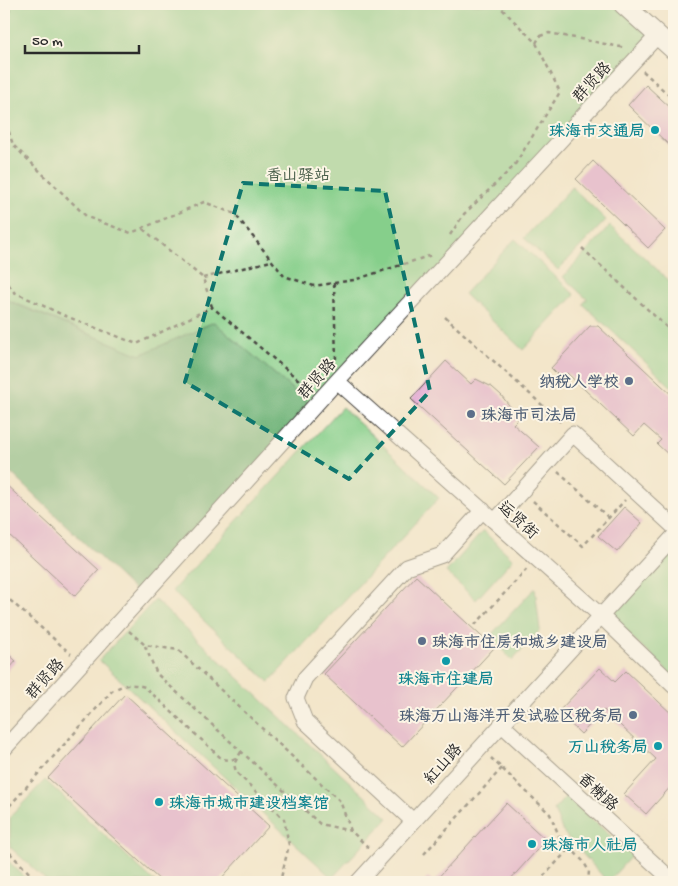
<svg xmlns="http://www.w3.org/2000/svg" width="678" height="886" font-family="'Gochi Hand','LXGW WenKai TC',sans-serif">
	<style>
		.green { fill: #86cf8b; stroke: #587d5b }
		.forest { fill: #6cb277; stroke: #4c6e51 }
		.building { fill: #dc98d0 }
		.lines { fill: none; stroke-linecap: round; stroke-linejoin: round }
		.minor-casing { stroke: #494743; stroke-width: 17 }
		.major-casing { stroke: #494743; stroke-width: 21 }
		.path { stroke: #494743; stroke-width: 2.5; stroke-dasharray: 4 4; stroke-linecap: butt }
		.minor { stroke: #fff; stroke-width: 15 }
		.major { stroke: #fff; stroke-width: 19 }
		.marked { fill: none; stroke: #0f766e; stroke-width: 4; stroke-dasharray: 10 6; stroke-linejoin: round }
		.culture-dot { fill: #0f9aa8; stroke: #fcf5e5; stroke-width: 2 }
		.service-dot { fill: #5c6f8a; stroke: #fcf5e5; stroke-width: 2 }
		.labels { text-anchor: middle; stroke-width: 4; stroke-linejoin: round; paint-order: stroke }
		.street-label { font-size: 16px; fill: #2b2b2b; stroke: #fcf5e5 }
		.culture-label { font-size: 16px; font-weight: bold; fill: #0d838f; stroke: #fcf5e5; text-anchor: end }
		.park-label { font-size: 16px; fill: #465c48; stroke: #fcf5e5 }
		.service-label { font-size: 16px; font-weight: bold; fill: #4e5e75; stroke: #fcf5e5; text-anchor: end }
	</style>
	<rect width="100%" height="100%" fill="#fcf5e5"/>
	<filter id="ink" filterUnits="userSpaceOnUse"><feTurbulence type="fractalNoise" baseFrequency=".02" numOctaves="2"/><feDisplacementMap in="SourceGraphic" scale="10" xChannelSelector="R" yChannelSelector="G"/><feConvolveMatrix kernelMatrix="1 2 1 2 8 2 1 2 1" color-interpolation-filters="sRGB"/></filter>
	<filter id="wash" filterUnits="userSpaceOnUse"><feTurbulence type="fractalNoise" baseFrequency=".0096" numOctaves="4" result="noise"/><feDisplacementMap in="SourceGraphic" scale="20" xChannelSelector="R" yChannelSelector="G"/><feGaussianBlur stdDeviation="1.12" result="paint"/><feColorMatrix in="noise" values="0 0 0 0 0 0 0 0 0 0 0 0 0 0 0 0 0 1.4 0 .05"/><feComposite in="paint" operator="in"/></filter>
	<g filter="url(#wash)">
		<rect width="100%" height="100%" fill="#f3e6ca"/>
		<path class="green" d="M4,4H623L657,35L313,407L214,322L140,355L8,300L4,294Z
			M572,187L606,220L558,270L524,238Z
			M610,226L674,285V389L583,304L587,299L563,277Z
			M515,239L575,295L523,350L464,294Z
			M342,407L439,498L269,682L172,591Z
			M483,531L513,559L476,600L446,572Z
			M674,542V677L607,614Z
			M535,588L540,630L512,660L489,637Z
			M155,600L388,818L332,878L99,660Z
			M45,780L155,882H48L10,847V817Z
			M566,796L632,855L608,882L563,832L554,810Z
			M4,857L30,882H4Z"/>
		<path class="forest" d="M4,294L8,301L140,355L214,322L313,407L141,597L4,466Z"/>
		<g id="blocks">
			<path class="building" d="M646,85L674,111V150L628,105Z
				M593,161L665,230L648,248L576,179Z
				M590,326H598L674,397V456L672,458L657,444L661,440L644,425L634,436L567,373L562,379L551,368Z
				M446,361L471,384L476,379L492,387L501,395L519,418L513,424L539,447L504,484L411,399Z
				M4,483L99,570L75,596L8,534L4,539Z
				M624,507L642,523L617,552L598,536Z
				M416,576L494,648L402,747L324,674Z
				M4,650L16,661L4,675Z
				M600,668L615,682L626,671L674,716V783L646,814L624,794L656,759L604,710L581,734L558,712Z
				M125,694L269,826L218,882H162L48,778Z
				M506,803L546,840L508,882H424L428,877L434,882Z"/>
		</g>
	</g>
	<g filter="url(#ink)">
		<use href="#blocks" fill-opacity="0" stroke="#494743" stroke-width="1"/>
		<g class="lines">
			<defs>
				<path id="minor" d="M337,381L600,615L674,686
					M495,521L573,434L674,527
					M501,724L674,882
					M4,749L337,381L658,35
					M413,821L305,721L296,698L305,678L407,567L442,555L483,510
					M358,882L674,536"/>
				<path id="major" d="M623,4L674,50"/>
			</defs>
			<use href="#minor" class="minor-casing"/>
			<use href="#major" class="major-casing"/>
			<path class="path" d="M503,4L504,10
				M4,20L13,4
				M536,43L540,36L549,33L626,48
				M643,71L674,100
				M4,116L13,145L87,217L131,233L204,202L235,214L284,276L314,286L354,280L432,255
				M143,229L203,278L212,307
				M450,235L464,214L514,166L560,92L536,43L497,4
				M582,248L674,334
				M4,278L14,292L63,315L137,344L212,307L306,386L312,385
				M203,278L271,261
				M334,283L336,361
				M445,317L563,424
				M558,472L609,518
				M533,501L583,546L625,500
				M4,595L71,654
				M475,625L527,569
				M129,631L145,645L178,650L340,801L351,831L370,849
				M145,646L157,674L320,824L351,831
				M241,752L234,764L236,772L284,819L289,845L281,878L277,882
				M491,758L550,814L559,836L583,861L589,871L588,882
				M4,812L112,691C124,684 131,683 145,687L222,759L231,760L236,758
				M4,847L38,882
				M424,854L502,768
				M538,882L570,848"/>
			<use href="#minor" class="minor"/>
			<use href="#major" class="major"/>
		</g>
	</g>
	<path d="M0 0H678V886H0ZM243,183L385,191L430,391L349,479L185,382Z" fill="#f3e6ca" fill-opacity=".55" fill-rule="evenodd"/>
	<path class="marked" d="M243,183L385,191L430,391L349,479L185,382Z"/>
	<g class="culture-dot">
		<circle cx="655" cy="130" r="5"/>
		<circle cx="446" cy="661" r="5"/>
		<circle cx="658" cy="746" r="5"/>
		<circle cx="159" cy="802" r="5"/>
		<circle cx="532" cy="844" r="5"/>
	</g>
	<g class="service-dot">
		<circle cx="629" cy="381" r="5"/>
		<circle cx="471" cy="414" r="5"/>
		<circle cx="422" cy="641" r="5"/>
		<circle cx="633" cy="715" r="5"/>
	</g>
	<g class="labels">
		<g class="street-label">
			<text transform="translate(591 81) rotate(-47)" y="6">群贤路</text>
			<text transform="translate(316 378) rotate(-48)" y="6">群贤路</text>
			<text transform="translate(519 519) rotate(42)" y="6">运贤街</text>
			<text transform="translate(44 678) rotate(-48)" y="6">群贤路</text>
			<text transform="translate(442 763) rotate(-48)" y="6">紅山路</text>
			<text transform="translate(599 791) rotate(43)" y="6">香榭路</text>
		</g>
		<g class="culture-label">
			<text x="645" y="136">珠海市交通局</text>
			<text x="446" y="684" text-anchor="middle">珠海市住建局</text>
			<text x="648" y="752">万山税务局</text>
			<text x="169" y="808" text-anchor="start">珠海市城市建设档案馆</text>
			<text x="542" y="850" text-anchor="start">珠海市人社局</text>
		</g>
		<g class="park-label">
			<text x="298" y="180">香山驿站</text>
		</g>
		<g class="service-label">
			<text x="619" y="387">纳税人学校</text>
			<text x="481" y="420" text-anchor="start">珠海市司法局</text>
			<text x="432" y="647" text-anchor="start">珠海市住房和城乡建设局</text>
			<text x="623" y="721">珠海万山海洋开发试验区税务局</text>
		</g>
	</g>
	<rect width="678" height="886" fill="none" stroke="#fcf5e5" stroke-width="20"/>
	<path d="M25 45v8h114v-8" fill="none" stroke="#2b2b2b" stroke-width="2.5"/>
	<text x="32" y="45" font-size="15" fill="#2b2b2b" stroke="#fcf5e5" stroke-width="4" paint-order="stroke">50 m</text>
</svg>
